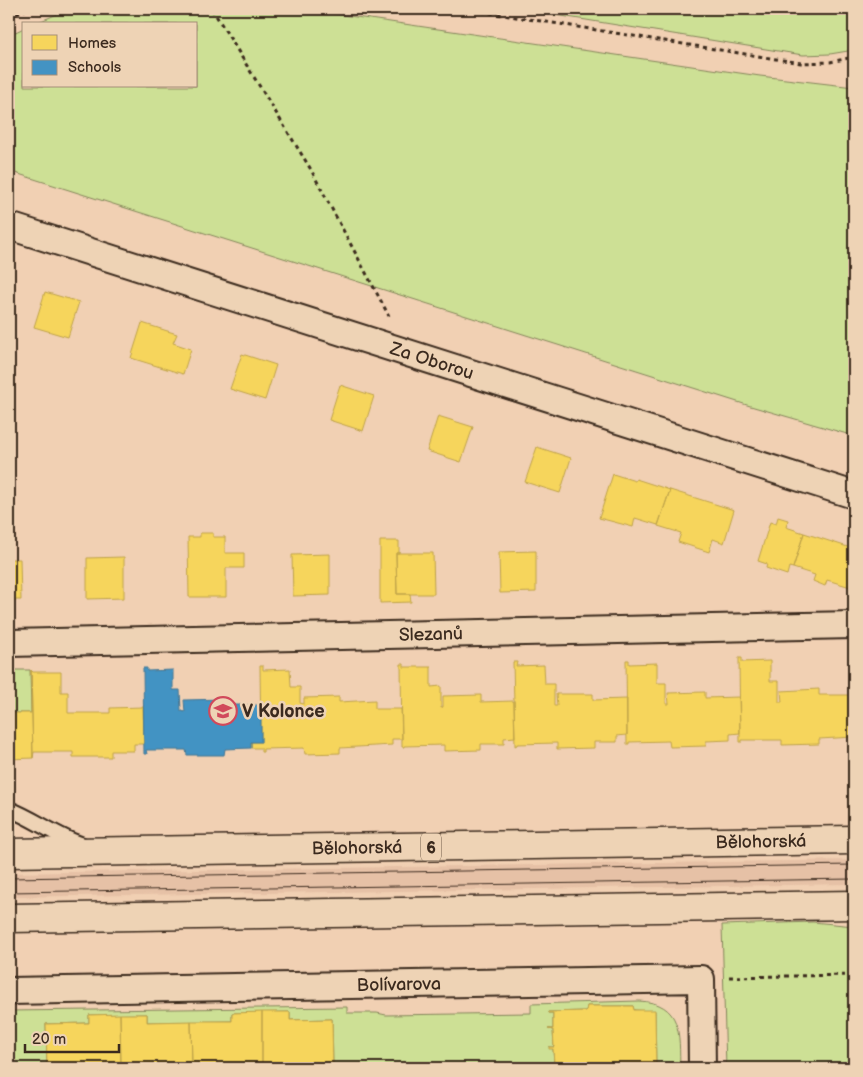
<svg xmlns="http://www.w3.org/2000/svg" width="863" height="1077" font-family="'Balsamiq Sans',sans-serif">
	<style>
		.built { fill: #e6c1a6 }
		.green { fill: #cde095; stroke: #84855a }
		.homes { fill: #f6d55c; stroke: #bea249 }
		.schools { fill: #4393c3; stroke: #417492 }
		.lines { fill: none; stroke-linecap: round; stroke-linejoin: round }
		.lane-casing { stroke: #3b2a1e; stroke-width: 18 }
		.street-casing { stroke: #3b2a1e; stroke-width: 30 }
		.primary-casing { stroke: #3b2a1e; stroke-width: 31 }
		.path { stroke: #3b2a1e; stroke-width: 3; stroke-dasharray: 4 4; stroke-linecap: butt }
		.lane { stroke: #eed3b5; stroke-width: 14 }
		.street { stroke: #eed3b5; stroke-width: 26 }
		.primary { stroke: #eed3b5; stroke-width: 28 }
		.tram { stroke: #3b2a1e; stroke-width: 1 }
		.labels { text-anchor: middle; stroke-width: 5; stroke-linejoin: round; paint-order: stroke }
		.shield { fill: #eed3b5; stroke: #715d4b; stroke-width: 1 }
		.shield-label { font-size: 16px; font-weight: bold; fill: #3b2a1e }
		.street-label { font-size: 18px; fill: #3b2a1e; stroke: #eed3b5 }
		.poi-label { font-size: 18px; font-weight: bold; fill: #3b2a1e; stroke: #eed3b5; text-anchor: start }
	</style>
	<rect width="100%" height="100%" fill="#f1d0b3"/>
	<filter id="ink" filterUnits="userSpaceOnUse"><feTurbulence type="fractalNoise" baseFrequency=".02" numOctaves="2"/><feDisplacementMap in="SourceGraphic" scale="10" xChannelSelector="R" yChannelSelector="G"/><feConvolveMatrix kernelMatrix="1 2 1 2 8 2 1 2 1" color-interpolation-filters="sRGB"/></filter>
	<g filter="url(#ink)">
		<path class="built" d="M854,860V884L9,897V873Z"/>
		<path class="green" d="M69,9H301L760,76L854,87V436L747,405L9,171V35L24,28V86H196V24H34Z
			M518,9H854V50L830,54L803,55Z
			M11,670H30L31,713H12Z
			M813,922L854,926L853,1068H726L722,925Z
			M639,1001C683,1003 679,1034 680,1068H656L655,1011L634,1010L633,1006H587L586,1011L548,1012V1013H553V1029H548L553,1030L554,1047H549L553,1049L554,1064H549V1068H333L332,1019L290,1020V1012L232,1013V1021L147,1022V1014L89,1015V1023L46,1024L47,1068H9V1011L347,1007V1013H377L386,1015L531,1013V1004Z"/>
		<path class="homes" d="M45,292L79,302L68,337L34,327Z
			M142,323L177,334L173,343L191,349L183,374L131,358Z
			M242,354L276,365L265,400L230,389Z
			M340,385L374,396L363,431L329,420Z
			M438,416L473,427L461,462L427,451Z
			M537,447L571,458L560,493L525,482Z
			M613,474L635,481L636,479L670,490L658,525L635,518L633,527L599,518Z
			M670,490L734,510L724,543L713,539L709,552L678,542L681,533L658,526Z
			M778,517L788,520L786,527L804,533L793,568L789,567L787,575L766,568L767,564L758,561L770,522L776,524Z
			M200,533H213V537H225V553H244V568H226V597H189L188,537H200Z
			M804,533L854,549V588L827,580L825,586L813,581L815,575L793,568Z
			M380,541H399V553H396L397,594H410L411,602L380,603Z
			M536,551V592L500,593L499,552Z
			M396,553H433L434,594H397Z
			M330,554V595L293,596L292,555Z
			M124,557V598L87,599V558Z
			M9,559H20L21,600H9Z
			M739,658H742V662L770,661V681H779V702H782L781,691L819,689V695H854V737L819,739V744L782,745V740H742V742H740Z
			M626,660H629V664L657,663V683H666V704H669L668,693L705,692V698L739,697L740,733L730,734V740L706,741V746L670,747L669,741L629,742V744H627Z
			M513,662H517L516,666L544,665L545,684H554V706H557L556,694H593V700L627,699V735L617,736V742H594V748L557,749V743L517,744V745L515,746Z
			M401,664H404V667H431V687L441,686V708L443,707V696L481,695V702L514,701L515,737L504,738V744H481V750L444,751V745L404,746V747H402Z
			M260,666H263V670L290,669L291,687H300V703L304,704V698L339,697V702L375,700V709H401L402,739H392V745L340,748V753L305,754L304,748L263,749V752H261V748H251V742H261Z
			M9,670H11L12,713H31V670L33,758L9,759Z
			M31,670L33,672H61V692H68V713H110V708L143,707L144,744H134V751H111V757H73V752H34L33,758Z
			M587,1006H633L634,1010H655L656,1068H549V1064H554L553,1049H549V1047H554L553,1030L548,1029H553V1013H548V1012L586,1011Z
			M262,1012V1068H192L191,1021H232V1013Z
			M262,1012H290V1020L332,1019L333,1068H262Z
			M120,1014L121,1068H47L46,1024L89,1023V1015Z
			M120,1014H147V1022L191,1021L192,1068H121Z"/>
		<path class="schools" d="M143,668H147V671L173,670V690H180L181,711L185,712L184,700L224,699V705H261V742H251V748L225,749L224,755H187L186,750H146L147,754H144Z"/>
		<g class="lines">
			<defs>
				<path id="lane" d="M9,809C35,819 57,837 83,845"/>
				<g id="street">
					<path id="s1" d="M9,226L854,495"/>
					<path id="s2" d="M9,643L854,625"/>
					<path id="s3" d="M9,991L701,979L702,1068"/>
				</g>
				<g id="primary">
					<path id="s4" d="M9,853L854,840"/>
					<path d="M9,918L854,905"/>
				</g>
			</defs>
			<use href="#lane" class="lane-casing"/>
			<use href="#street" class="street-casing"/>
			<use href="#primary" class="primary-casing"/>
			<path class="path" d="M212,9L310,168L389,316
				M466,9L801,63L830,62L854,57
				M9,17L27,9
				M729,977L854,975"/>
			<use href="#lane" class="lane"/>
			<use href="#street" class="street"/>
			<use href="#primary" class="primary"/>
			<path class="tram" d="M9,878L854,865
				M9,892L854,879"/>
		</g>
	</g>
	<defs>
		<symbol id="school-ring" viewBox="-11 -11 22 22"><circle r="9.5" fill="#eed3b5" stroke="#d1495b" stroke-width="1.5"/><path d="M0-5L7-2L0 1L-7-2ZM-4 1L0 2.5L4 1V4Q0 6-4 4Z" fill="#d1495b"/></symbol>
	</defs>
	<g fill-rule="evenodd">
		<use href="#school-ring" x="207" y="695" width="32" height="32"/>
	</g>
	<g class="labels">
		<rect class="shield" x="421" y="833.5" width="20" height="27" rx="4"/>
		<g class="shield-label">
			<text x="431" y="853">6</text>
		</g>
		<g class="street-label">
			<text dy="6" stroke="none"><textPath href="#s1" startOffset="444">Za Oborou</textPath></text>
			<text dy="6" stroke="none"><textPath href="#s2" startOffset="422">Slezanů</textPath></text>
			<text dy="6" stroke="none"><textPath href="#s4" startOffset="752">Bělohorská</textPath></text>
			<text dy="6" stroke="none"><textPath href="#s4" startOffset="348">Bělohorská</textPath></text>
			<text dy="6" stroke="none"><textPath href="#s3" startOffset="390">Bolívarova</textPath></text>
		</g>
		<g class="poi-label">
			<text x="242" y="717">V Kolonce</text>
		</g>
	</g>
	<rect width="863" height="1077" fill="none" stroke="#eed3b5" stroke-width="30"/>
	<rect x="15" y="15" width="833" height="1047" fill="none" stroke="#3b2a1e" stroke-width="2" filter="url(#ink)"/>
	<rect x="22" y="22" width="175" height="65" fill="#eed3b5" stroke="#a68f79"/>
	<rect x="32" y="35" width="25" height="15" fill="#f6d55c" stroke="#a68f79"/>
	<text x="68" y="48" font-size="15" fill="#3b2a1e">Homes</text>
	<rect x="32" y="60" width="25" height="15" fill="#4393c3" stroke="#a68f79"/>
	<text x="68" y="72" font-size="15" fill="#3b2a1e">Schools</text>
	<path d="M25 1044v8h94v-8" fill="none" stroke="#3b2a1e" stroke-width="2.5"/>
	<text x="32" y="1044" font-size="15" fill="#3b2a1e" stroke="#eed3b5" stroke-width="4" paint-order="stroke">20 m</text>
</svg>
